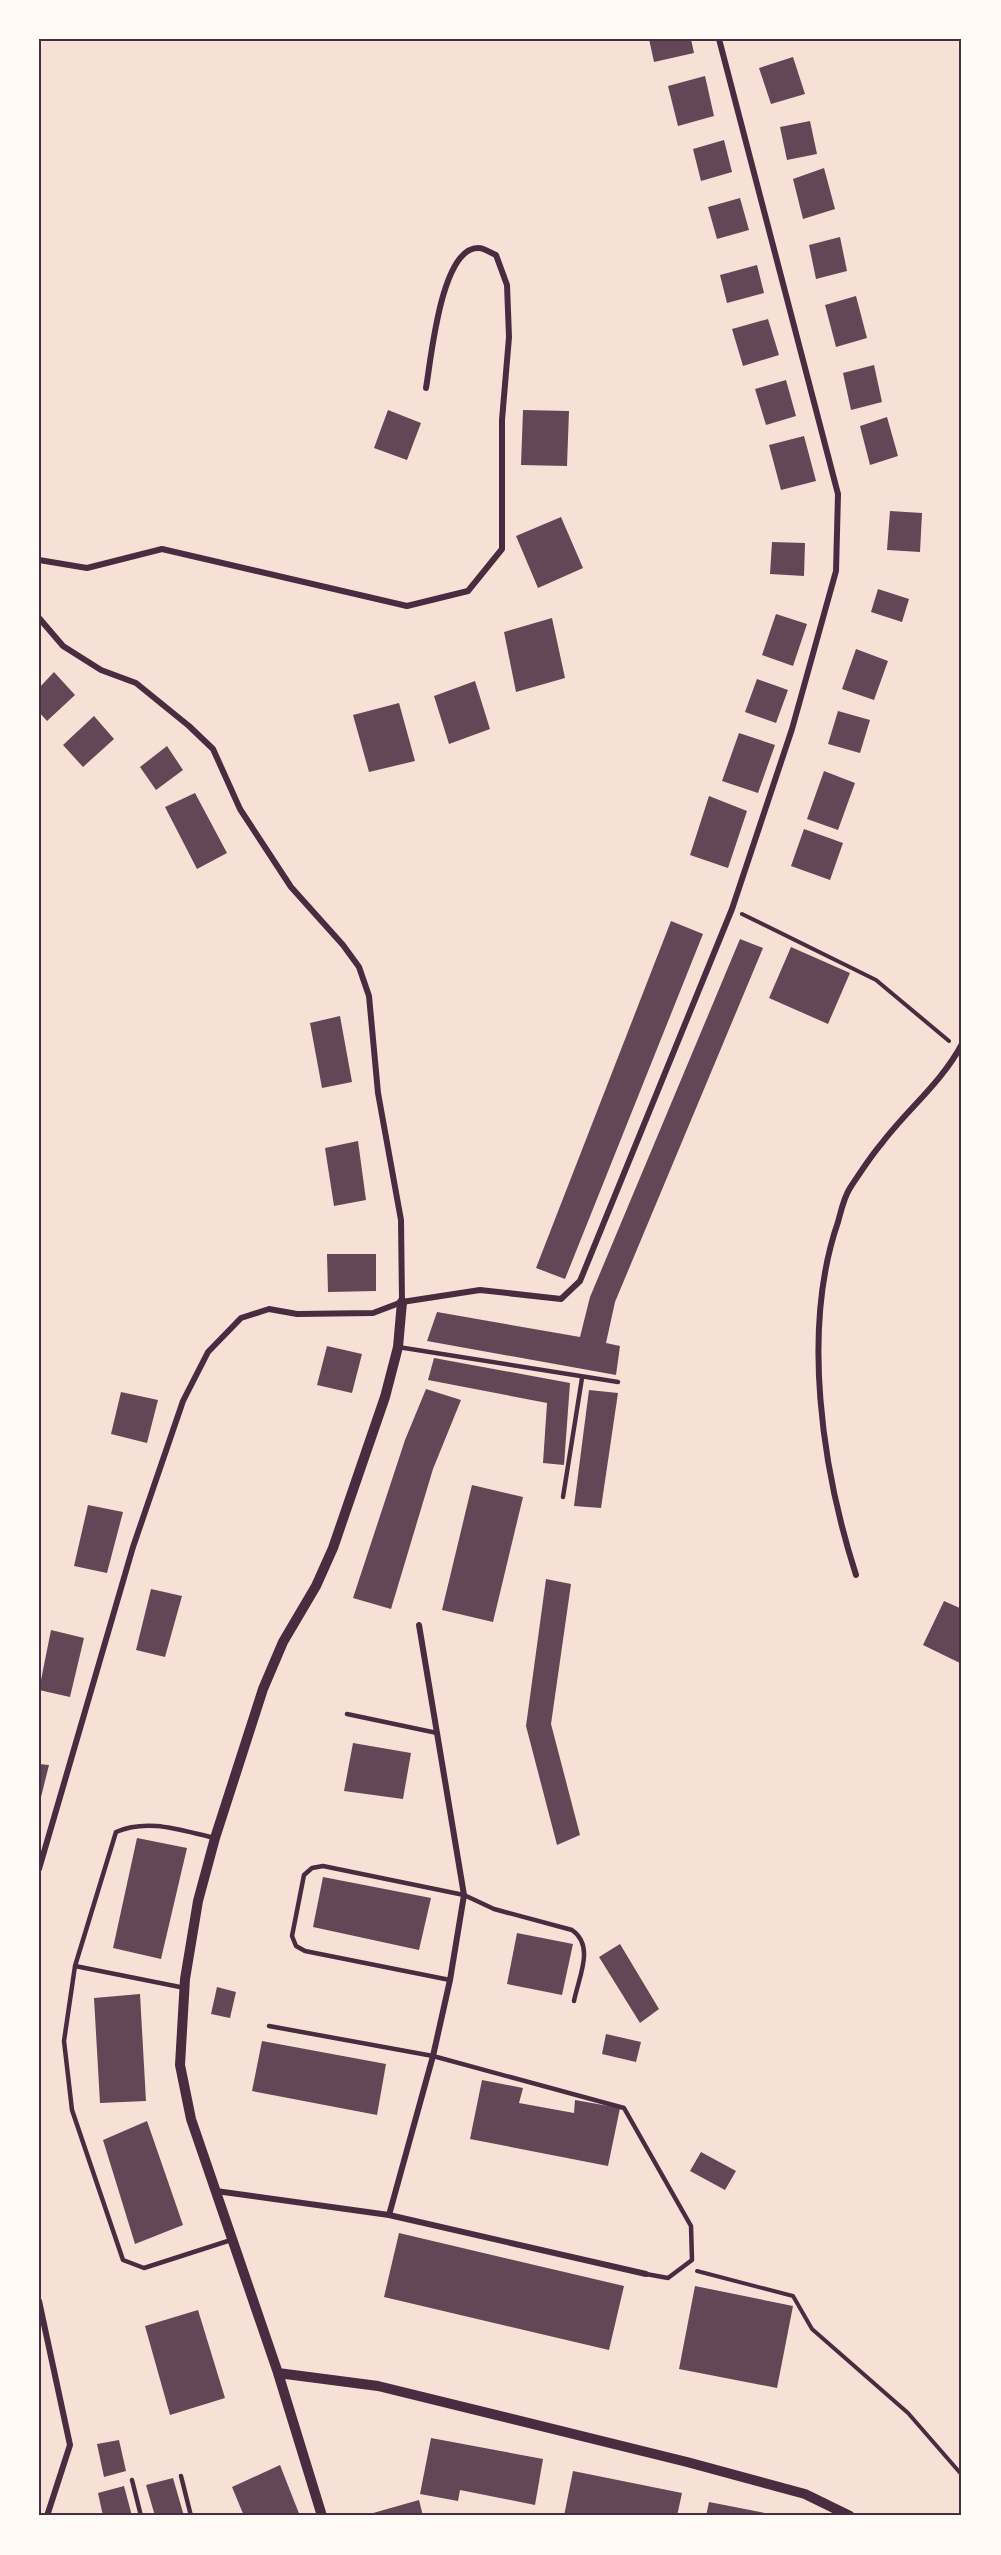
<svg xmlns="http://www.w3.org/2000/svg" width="1001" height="2555" font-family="'DM Sans',sans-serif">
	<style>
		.building { fill: #644757 }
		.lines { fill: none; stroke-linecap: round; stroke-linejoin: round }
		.path { stroke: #4a2c40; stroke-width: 4 }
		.service { stroke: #4a2c40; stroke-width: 4.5 }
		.minor { stroke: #4a2c40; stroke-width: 6 }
		.tertiary { stroke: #4a2c40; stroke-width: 10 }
		.neatline { fill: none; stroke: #4a2c40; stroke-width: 2 }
	</style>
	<rect width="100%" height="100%" fill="#f7e1d7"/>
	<path class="building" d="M649,39H691L694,53L654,62Z
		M793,57L805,94L771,104L759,68Z
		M705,76L714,116L678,126L668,86Z
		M810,121L817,154L787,160L780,127Z
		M724,140L732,172L701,181L693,149Z
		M824,168L835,209L803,219L793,179Z
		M740,198L749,230L717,239L708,207Z
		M840,237L847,271L816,279L809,245Z
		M757,265L764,293L727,303L720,275Z
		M856,296L867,338L836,347L825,305Z
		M768,319L779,355L743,366L732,329Z
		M874,365L882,402L851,410L843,373Z
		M786,380L796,416L766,425L755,389Z
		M388,410L421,423L407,460L374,448Z
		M523,410L569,411L567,466L521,465Z
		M887,417L898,456L870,465L860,426Z
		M804,436L816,481L781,490L769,445Z
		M890,511L922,513L920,552L887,550Z
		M561,517L583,568L538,588L516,536Z
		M772,542L805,543L804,576L770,574Z
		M878,589L909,599L902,622L871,612Z
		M776,614L807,624L793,666L762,655Z
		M552,618L565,678L516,692L504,632Z
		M856,649L888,661L874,700L842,689Z
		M54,672L75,695L47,721L39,712V688Z
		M757,679L788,690L776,723L745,712Z
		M475,681L490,729L449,744L434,696Z
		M399,703L415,761L369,772L353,715Z
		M838,711L870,720L860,753L828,744Z
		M94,716L114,739L83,767L63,745Z
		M739,733L775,745L758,793L722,781Z
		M167,746L183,770L156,790L140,767Z
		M824,771L855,783L838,830L807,819Z
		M195,793L227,853L197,869L165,807Z
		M709,796L747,811L728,868L690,855Z
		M804,829L843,843L830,880L791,866Z
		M671,921L703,934L565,1279L536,1268Z
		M740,939L763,948L615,1302L606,1343L620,1346L616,1375L427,1341L437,1312L580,1337L590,1297Z
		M791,947L850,973L828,1024L769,998Z
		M340,1016L352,1082L322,1088L310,1023Z
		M358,1141L366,1200L334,1206L325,1148Z
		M327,1254H376V1291L328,1292Z
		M327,1346L362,1354L352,1393L317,1385Z
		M434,1358L570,1383L564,1465L543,1463L547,1403L428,1380Z
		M426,1389L461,1400L433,1469L391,1609L353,1598L405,1440Z
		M589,1390L618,1393L601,1508L574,1506Z
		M121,1392L158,1400L147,1443L111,1434Z
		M472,1485L523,1497L493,1622L442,1610Z
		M88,1505L123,1512L107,1573L74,1566Z
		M546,1579L571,1584L551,1724L580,1835L557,1845L526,1726Z
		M151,1589L182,1596L165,1657L136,1650Z
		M944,1601L962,1609V1664L923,1645Z
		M51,1630L84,1638L70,1697L39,1690Z
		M353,1743L411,1753L403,1799L344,1791Z
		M39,1764L49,1765L40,1801H39Z
		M137,1838L187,1848L161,1959L113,1948Z
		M323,1877L431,1898L419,1950L313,1927Z
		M517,1933L573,1944L562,1995L507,1984Z
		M620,1944L659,2009L640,2023L599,1957Z
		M217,1987L236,1992L230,2018L211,2014Z
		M140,1994L146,2101L100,2103L94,1998Z
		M606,2034L641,2042L636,2062L602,2054Z
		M262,2041L386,2064L377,2115L252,2091Z
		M482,2080L523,2088L519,2103L574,2113L575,2100L620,2108L608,2166L470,2139Z
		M147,2121L183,2225L135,2244L103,2140Z
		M701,2152L736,2171L725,2190L690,2171Z
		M399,2233L624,2286L609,2350L384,2297Z
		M695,2286L793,2306L777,2388L679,2369Z
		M198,2310L225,2398L170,2415L145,2326Z
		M431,2438L543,2459L535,2505L460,2490L458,2501L420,2494Z
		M119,2440L126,2471L104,2477L97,2444Z
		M280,2465L300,2516H244L232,2487Z
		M573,2471L682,2493L677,2516H564Z
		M173,2478L184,2516H155L146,2485Z
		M124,2486L132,2516H103L98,2493Z
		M419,2500L423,2516H366V2515Z
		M709,2502L775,2515V2516H706Z"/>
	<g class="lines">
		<path class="path" d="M742,914L876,980L949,1041
			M697,2271L793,2296L812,2329L908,2413L962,2475"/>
		<path class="service" d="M398,1347L618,1382
			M563,1497L582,1378
			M347,1714L437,1733
			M215,1838C182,1831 149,1818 116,1832L75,1966L64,2041L72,2110L123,2260L144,2268L231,2240
			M75,1966L185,1988
			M450,1980L305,1951L296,1946L292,1936L304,1875L312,1868L323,1866L464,1895L494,1909L572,1930C595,1946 579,1976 574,2001
			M269,2026L433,2056L624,2108L691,2226L692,2260L668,2278L646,2274
			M181,2476L191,2516
			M132,2480L141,2516"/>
		<path class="minor" d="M39,560L87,568L162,549L407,606L468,591L502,549V420L509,337L507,285L496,255C491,253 484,248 479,248C441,246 431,360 426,388
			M39,618L63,646L101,670L136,683L189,726L213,749L240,809L291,887L343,945L359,967L369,996L378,1093L401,1220L402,1302
			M856,1575C822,1469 801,1329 838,1222C841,1211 844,1197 850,1188C860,1173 870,1157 882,1143C907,1110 942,1082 962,1044
			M39,1869L133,1547L183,1401L208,1352L241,1318L269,1309L297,1314L373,1313L402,1302L480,1290L561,1299L580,1281L732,909L792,729L836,571L838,494L719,39
			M216,2191L389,2215L433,2056L450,1980L464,1895L419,1625
			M389,2215L646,2274
			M39,2301L70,2445L47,2516"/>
		<path class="tertiary" d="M278,2373L378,2386L687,2462L805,2494L850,2516
			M322,2516L278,2373L191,2119L180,2065L185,1979L198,1901L215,1838L263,1689L283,1642L316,1586L333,1548L385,1397L398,1347L402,1302"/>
	</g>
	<rect width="1001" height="2555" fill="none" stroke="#fffaf5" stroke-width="81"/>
	<rect x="40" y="40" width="920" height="2474" class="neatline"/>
</svg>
